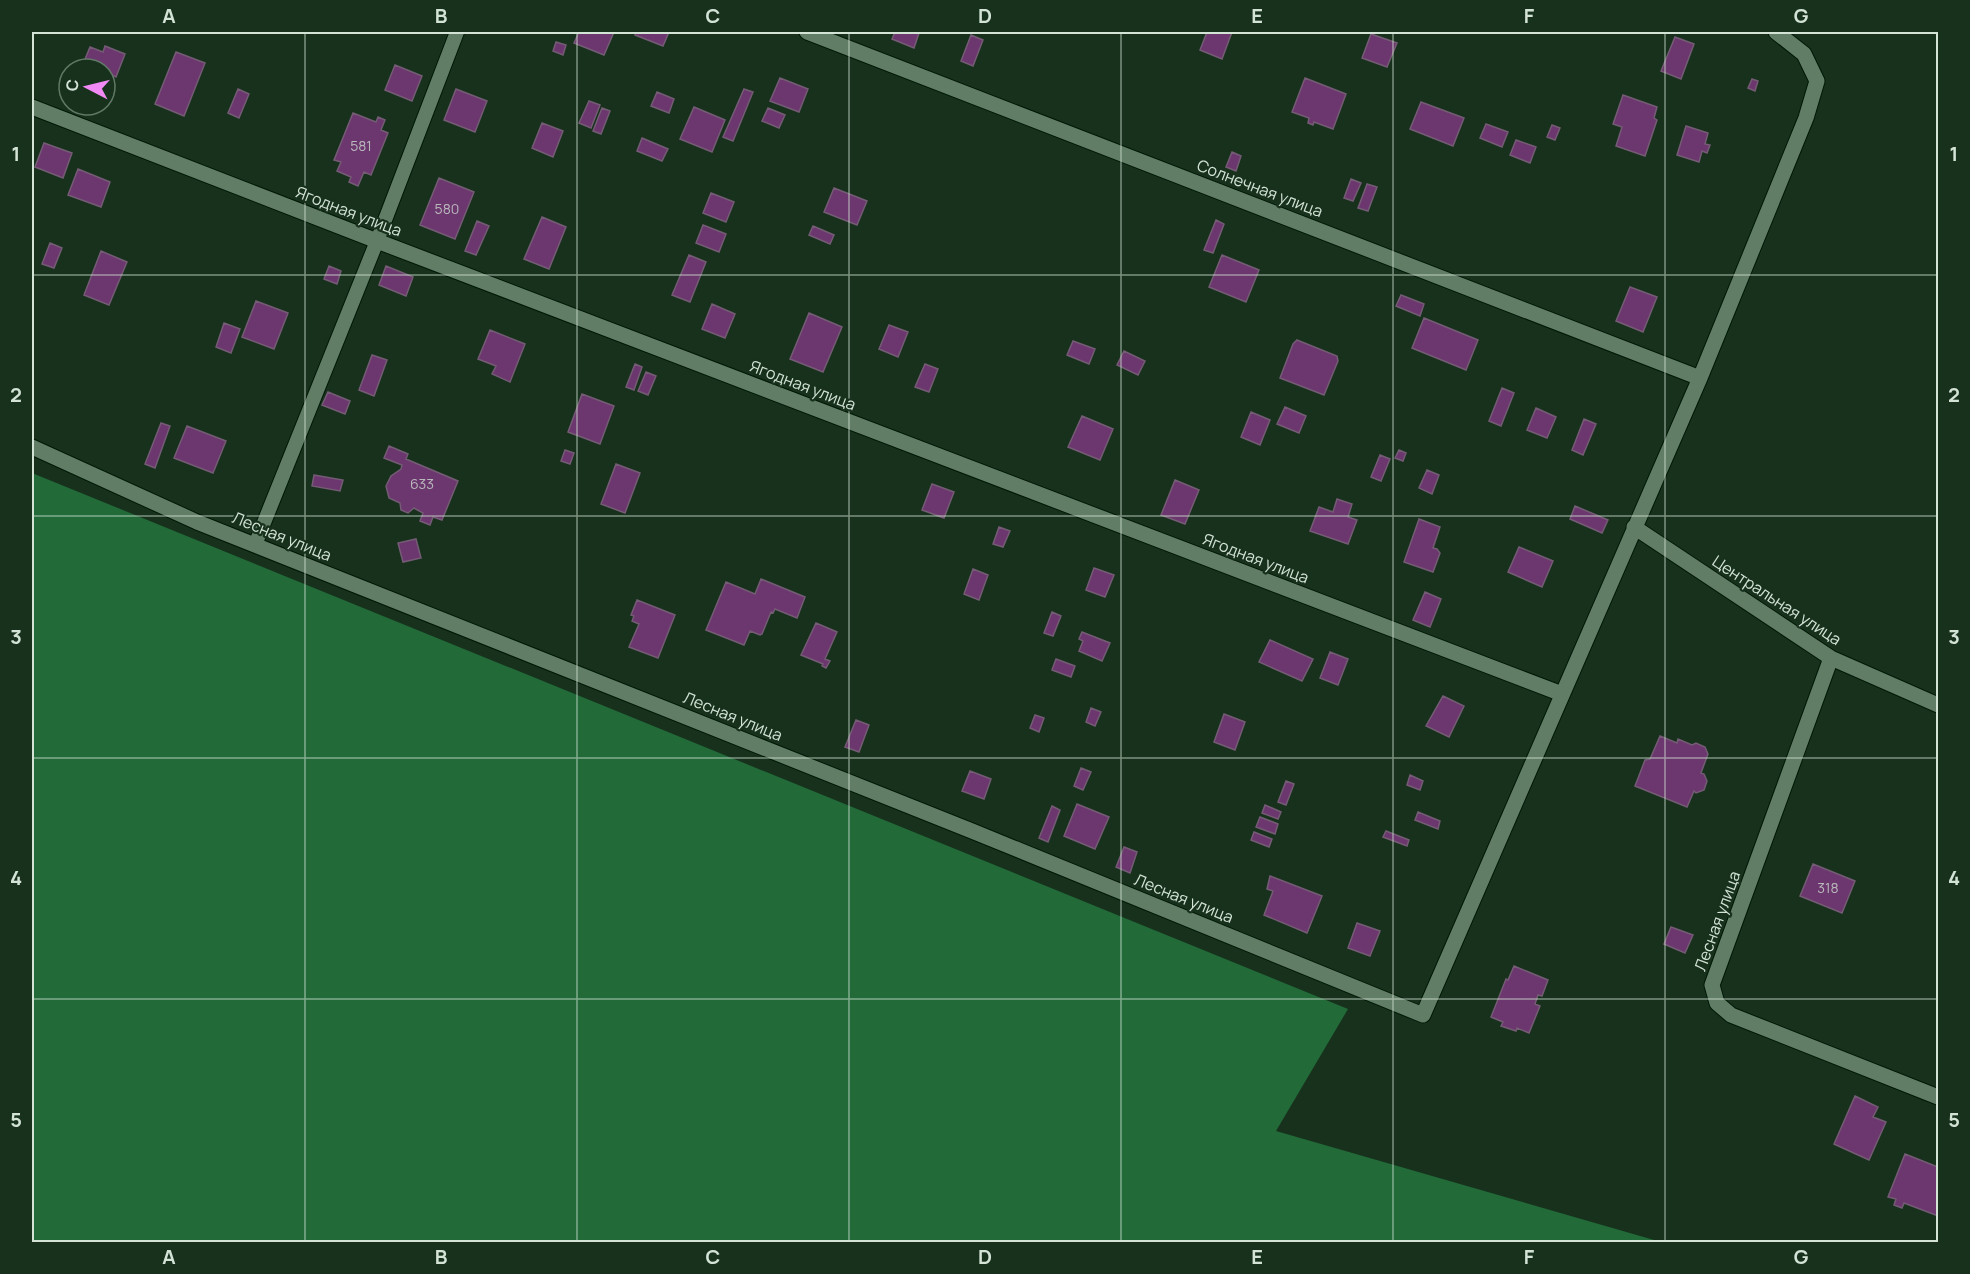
<svg xmlns="http://www.w3.org/2000/svg" width="1970" height="1274" font-family="Manrope,sans-serif">
	<style>
		.forest { fill: #226a38 }
		.building { fill: #6c376e; stroke: #745c74; stroke-width: 1.5 }
		.lines { fill: none; stroke-linecap: round; stroke-linejoin: round }
		.service-casing { stroke: #011807; stroke-width: 16 }
		.minor-casing { stroke: #011807; stroke-width: 17 }
		.service { stroke: #617d66; stroke-width: 14 }
		.minor { stroke: #617d66; stroke-width: 15 }
		.grid { fill: none; stroke: #d3e3d6; stroke-width: 1.5; stroke-opacity: 0.55 }
		.labels { text-anchor: middle; stroke-width: 4.5; stroke-linejoin: round; paint-order: stroke }
		.number-label { font-size: 14px; fill: #b9b8bc }
		.street-label { font-size: 16px; fill: #d3e3d6; stroke: #17311d }
		.neatline { fill: none; stroke: #d3e3d6; stroke-width: 2 }
		.grid-label { font-size: 20px; text-anchor: middle; font-weight: bold; fill: #d3e3d6 }
	</style>
	<rect width="100%" height="100%" fill="#17311d"/>
	<path class="forest" d="M32,473L1348,1009L1276,1131L1661,1242H32Z"/>
	<path class="building" d="M579,32H614L604,55L574,43Z
		M636,32H669L663,46L635,35Z
		M895,32H915L919,33L914,48L892,39Z
		M1207,32H1232L1222,59L1200,50Z
		M1371,34L1397,43L1387,67L1362,58Z
		M971,35L983,40L973,66L961,61Z
		M1675,37L1694,44L1681,79L1661,71Z
		M556,42L566,45L563,55L553,51Z
		M105,46L125,54L116,77L112,75L107,88L105,87V69H81L90,47L103,52Z
		M176,52L205,63L184,116L155,104Z
		M395,65L422,76L412,101L385,90Z
		M780,78L808,89L799,112L770,101Z
		M1305,78L1346,94L1333,129L1314,122L1313,125L1308,123L1309,118L1292,112Z
		M1752,79L1758,81L1755,91L1748,88Z
		M238,89L249,94L239,118L228,113Z
		M456,89L487,101L475,132L444,120Z
		M744,89L753,92L733,141L723,137Z
		M657,92L674,99L669,113L651,106Z
		M1623,95L1657,107L1654,118L1657,120L1645,156L1616,146L1622,127L1613,124Z
		M589,101L600,105L591,128L579,123Z
		M1421,102L1464,118L1453,146L1410,129Z
		M694,107L725,120L712,152L680,139Z
		M602,108L610,111L601,134L593,131Z
		M768,108L785,115L779,128L762,121Z
		M353,113L376,122L378,117L385,120L381,130L388,133L371,175L364,172L358,186L349,182L351,177L337,171L341,162L334,160Z
		M542,123L563,131L553,157L532,148Z
		M1486,124L1508,132L1502,147L1480,138Z
		M1552,125L1560,128L1555,140L1547,137Z
		M1686,126L1708,133L1705,144L1710,145L1707,153L1702,151L1699,162L1677,155Z
		M642,138L668,149L662,161L637,151Z
		M1516,140L1536,147L1530,163L1510,155Z
		M44,143L72,153L63,178L35,167Z
		M1232,152L1241,156L1236,171L1226,167Z
		M78,169L110,182L101,207L68,195Z
		M439,178L474,192L455,239L420,225Z
		M1351,179L1361,183L1353,201L1344,198Z
		M1367,184L1377,187L1368,211L1358,208Z
		M834,188L867,201L857,225L824,212Z
		M711,193L734,202L726,222L703,213Z
		M542,217L566,227L549,269L524,259Z
		M1216,220L1224,224L1213,253L1204,250Z
		M477,221L489,226L476,255L465,251Z
		M703,225L726,234L719,252L696,243Z
		M813,226L834,235L830,244L809,235Z
		M50,243L62,248L54,268L42,264Z
		M101,251L127,262L109,305L84,295Z
		M689,255L706,262L690,302L672,295Z
		M1222,255L1259,270L1246,302L1209,287Z
		M329,266L341,271L337,284L324,279Z
		M386,266L413,277L406,296L379,285Z
		M1630,287L1657,297L1643,332L1616,321Z
		M1401,295L1424,304L1420,316L1396,306Z
		M256,301L288,313L274,349L242,337Z
		M712,304L735,314L725,338L702,329Z
		M809,313L842,327L823,372L790,359Z
		M1424,318L1478,340L1466,370L1412,348Z
		M224,323L240,329L231,353L216,347Z
		M889,325L908,332L898,357L879,349Z
		M490,330L525,344L510,382L492,374L496,366L478,359Z
		M1297,340L1337,356L1338,361L1324,395L1280,378L1293,344Z
		M1073,341L1095,349L1089,364L1067,355Z
		M1124,351L1145,361L1138,375L1117,365Z
		M372,355L387,360L374,396L359,390Z
		M635,364L642,367L634,390L626,387Z
		M925,364L938,369L929,392L915,387Z
		M646,372L656,376L648,395L638,391Z
		M1502,388L1514,393L1501,426L1489,421Z
		M328,392L350,401L345,414L322,405Z
		M582,394L614,406L600,444L568,432Z
		M1285,407L1306,416L1299,433L1277,424Z
		M1536,408L1556,417L1547,438L1527,430Z
		M1251,412L1270,420L1260,445L1241,437Z
		M1082,416L1113,429L1100,460L1068,447Z
		M1584,419L1596,424L1583,455L1572,450Z
		M161,423L170,426L155,468L145,464Z
		M187,426L226,441L213,473L174,458Z
		M389,446L408,454L406,459L458,481L442,520L433,517L430,525L420,521L423,513L414,508L408,513L401,510L400,503L389,498L386,486L391,476L401,469L402,465L384,458Z
		M565,450L574,453L570,464L561,461Z
		M1399,450L1406,453L1403,461L1395,458Z
		M1380,455L1390,459L1381,481L1371,477Z
		M616,464L640,473L625,513L601,504Z
		M1427,470L1439,475L1432,494L1419,488Z
		M314,475L343,480L340,491L312,486Z
		M1175,480L1199,490L1185,524L1161,515Z
		M932,484L954,492L944,518L922,510Z
		M1337,499L1352,504L1348,517L1357,520L1348,544L1310,531L1319,507L1333,512Z
		M1575,506L1608,520L1602,533L1570,519Z
		M1419,519L1440,527L1433,548L1437,549L1440,553L1433,572L1404,562Z
		M999,527L1010,531L1003,547L993,544Z
		M416,539L421,558L403,562L398,543Z
		M1519,547L1553,561L1542,587L1508,572Z
		M1094,568L1114,575L1105,597L1086,590Z
		M973,569L988,575L979,600L964,594Z
		M761,579L805,597L797,618L775,609L773,613L771,612L762,634L760,635L750,631L744,645L706,630L726,582L755,594Z
		M1425,592L1441,599L1430,627L1413,620Z
		M637,600L675,615L658,658L629,647L639,624L632,621L634,616L631,615Z
		M1052,612L1061,616L1053,636L1044,633Z
		M816,623L837,632L825,659L830,661L826,668L822,666L823,664L801,655Z
		M1082,632L1110,643L1102,661L1079,651L1083,641L1079,639Z
		M1270,640L1313,659L1302,681L1259,662Z
		M1330,652L1348,659L1338,685L1320,678Z
		M1056,659L1075,666L1071,677L1052,670Z
		M1443,696L1464,706L1449,737L1426,726Z
		M1091,708L1101,712L1095,726L1086,722Z
		M1224,714L1245,722L1235,750L1214,742Z
		M1035,715L1044,718L1039,732L1030,728Z
		M856,720L869,725L859,752L845,747Z
		M1660,736L1677,743L1678,739L1692,745L1696,743L1705,747L1708,754L1701,773L1704,774L1707,781L1704,790L1696,793L1694,791L1687,807L1635,786L1645,760L1650,759Z
		M1081,768L1091,772L1083,790L1074,786Z
		M970,771L991,779L984,799L962,791Z
		M1410,775L1423,781L1420,790L1407,785Z
		M1286,781L1294,784L1286,805L1278,802Z
		M1077,804L1109,817L1095,849L1064,836Z
		M1265,805L1281,812L1278,819L1262,813Z
		M1052,806L1060,810L1048,842L1039,838Z
		M1418,812L1440,821L1438,829L1415,820Z
		M1260,817L1278,824L1275,834L1256,827Z
		M1386,831L1409,840L1407,846L1383,837Z
		M1254,832L1272,839L1269,847L1251,840Z
		M1124,847L1137,852L1130,873L1116,867Z
		M1813,864L1855,881L1842,913L1800,896Z
		M1270,876L1322,896L1307,933L1264,915L1273,891L1267,889Z
		M1357,923L1380,931L1370,956L1348,948Z
		M1671,927L1693,935L1685,953L1664,944Z
		M1514,966L1548,980L1542,996L1538,995L1535,1004L1540,1006L1529,1033L1517,1028L1516,1031L1501,1026L1503,1022L1491,1017L1506,979L1508,980Z
		M1855,1096L1878,1107L1873,1117L1886,1122L1869,1160L1834,1144Z
		M1905,1154L1938,1167V1216L1904,1203L1902,1208L1894,1205L1896,1199L1888,1197Z"/>
	<g class="lines">
		<defs>
			<path id="service" d="M255,545L377,241L457,32"/>
			<path id="minor" d="M807,32L1700,378
				M32,107L377,241L1562,694
				M32,447L197,522L972,831L1423,1015L1700,378L1806,118L1817,81L1804,54L1776,32
				M1634,527L1831,658L1938,705
				M1831,658L1712,985L1717,1003L1731,1015L1938,1097"/>
		</defs>
		<use href="#service" class="service-casing"/>
		<use href="#minor" class="minor-casing"/>
		<use href="#service" class="service"/>
		<use href="#minor" class="minor"/>
	</g>
	<path class="grid" d="M305,32V1242M577,32V1242M849,32V1242M1121,32V1242M1393,32V1242M1665,32V1242M32,275H1938M32,516H1938M32,758H1938M32,999H1938"/>
	<g class="labels">
		<g class="number-label">
			<text x="361" y="151">581</text>
			<text x="447" y="214">580</text>
			<text x="422" y="489">633</text>
			<text x="1828" y="893">318</text>
		</g>
		<g class="street-label">
			<text transform="translate(1260 188) rotate(21)" y="6">Солнечная улица</text>
			<text transform="translate(349 211) rotate(21)" y="6">Ягодная улица</text>
			<text transform="translate(803 385) rotate(21)" y="6">Ягодная улица</text>
			<text transform="translate(282 536) rotate(22)" y="6">Лесная улица</text>
			<text transform="translate(1256 558) rotate(21)" y="6">Ягодная улица</text>
			<text transform="translate(1777 600) rotate(33)" y="6">Центральная улица</text>
			<text transform="translate(733 716) rotate(22)" y="6">Лесная улица</text>
			<text transform="translate(1184 898) rotate(22)" y="6">Лесная улица</text>
			<text transform="translate(1717 921) rotate(-70)" y="6">Лесная улица</text>
		</g>
	</g>
	<rect width="1970" height="1274" fill="none" stroke="#17311d" stroke-width="66"/>
	<g transform="translate(87 87) rotate(277)"><circle r="28" fill="#17311d" stroke="#627867" stroke-width="1.5"/>
	<path d="M0-4.5L10 22L0 15L-10 22Z" fill="#f18af4"/>
	<text y="-9" font-size="16" font-weight="bold" text-anchor="middle" fill="#d3e3d6">С</text>
	</g>
	<rect x="33" y="33" width="1904" height="1208" class="neatline"/>
	<g class="grid-label">
		<text x="169" y="23">A</text>
		<text x="441" y="23">B</text>
		<text x="713" y="23">C</text>
		<text x="985" y="23">D</text>
		<text x="1257" y="23">E</text>
		<text x="1529" y="23">F</text>
		<text x="1801" y="23">G</text>
		<text x="16" y="161">1</text>
		<text x="1954" y="161">1</text>
		<text x="16" y="402">2</text>
		<text x="1954" y="402">2</text>
		<text x="16" y="644">3</text>
		<text x="1954" y="644">3</text>
		<text x="16" y="885">4</text>
		<text x="1954" y="885">4</text>
		<text x="16" y="1127">5</text>
		<text x="1954" y="1127">5</text>
		<text x="169" y="1264">A</text>
		<text x="441" y="1264">B</text>
		<text x="713" y="1264">C</text>
		<text x="985" y="1264">D</text>
		<text x="1257" y="1264">E</text>
		<text x="1529" y="1264">F</text>
		<text x="1801" y="1264">G</text>
	</g>
</svg>
